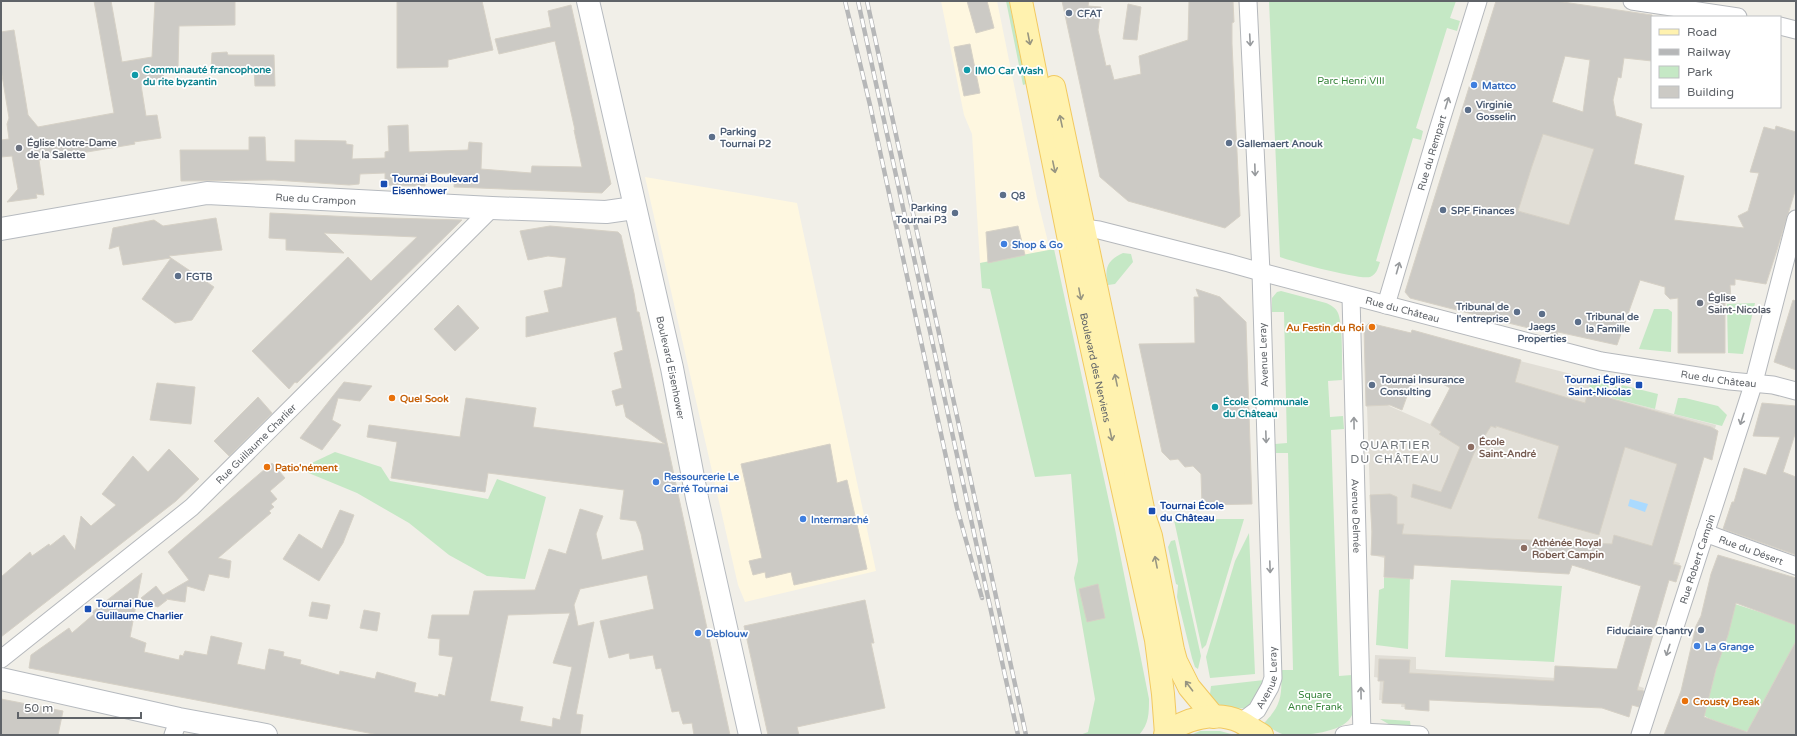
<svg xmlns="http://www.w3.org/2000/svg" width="1797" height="736" font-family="'Varela Round',sans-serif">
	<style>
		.commercial { fill: #fef7e0 }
		.education { fill: #e1ded6 }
		.green { fill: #c5e8c5 }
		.water { fill: #aadaff }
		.building { fill: #cccac5; stroke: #d6d1c6; fill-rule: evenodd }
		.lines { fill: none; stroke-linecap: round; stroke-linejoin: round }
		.street-casing { stroke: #b5b8bc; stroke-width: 19 }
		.secondary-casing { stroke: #b6babf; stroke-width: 24 }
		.primary-casing { stroke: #f2c960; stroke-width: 24 }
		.street { stroke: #fff; stroke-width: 17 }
		.secondary { stroke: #fff; stroke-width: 22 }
		.primary { stroke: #fff2af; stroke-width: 22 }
		.rail-casing { stroke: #b6b7b8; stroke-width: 4.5 }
		.rail { stroke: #fff; stroke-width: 3; stroke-dasharray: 9; stroke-linecap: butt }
		.oneway { stroke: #979581 }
		.oneway2 { stroke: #979a9d }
		.service-dot { fill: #5c6f8a; stroke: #fff; stroke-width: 1.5 }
		.culture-dot { fill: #0f9aa8; stroke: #fff; stroke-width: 1.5 }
		.shop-dot { fill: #3f7fe0; stroke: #fff; stroke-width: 1.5 }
		.worship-dot { fill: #6b7280; stroke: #fff; stroke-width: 1.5 }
		.transit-dot { fill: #1a4fb4; stroke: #fff; stroke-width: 1.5 }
		.food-dot { fill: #e8710a; stroke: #fff; stroke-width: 1.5 }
		.education-dot { fill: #8d6e63; stroke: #fff; stroke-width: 1.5 }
		.labels { text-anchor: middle; stroke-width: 3.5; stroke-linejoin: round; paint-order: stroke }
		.service-label { font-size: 10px; font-weight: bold; fill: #4e5e75; stroke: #fff; text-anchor: start }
		.culture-label { font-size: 10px; font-weight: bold; fill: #0d838f; stroke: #fff; text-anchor: start }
		.park-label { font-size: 10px; fill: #348238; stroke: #fff }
		.shop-label { font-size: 10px; font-weight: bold; fill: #366cbe; stroke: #fff; text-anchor: start }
		.worship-label { font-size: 10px; font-weight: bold; fill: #5b616d; stroke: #fff; text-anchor: start }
		.street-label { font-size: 10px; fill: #5f6368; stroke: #fff }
		.transit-label { font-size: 10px; font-weight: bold; fill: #164399; stroke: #fff; text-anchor: start }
		.food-label { font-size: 10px; font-weight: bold; fill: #c56008; stroke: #fff; text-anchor: start }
		.education-label { font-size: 10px; font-weight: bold; fill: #785e54; stroke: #fff; text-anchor: start }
		.quarter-label { font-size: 12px; letter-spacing: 1px; fill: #70757a; stroke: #fff }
	</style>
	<rect width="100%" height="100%" fill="#f1efe8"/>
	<path class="commercial" d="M941,1H997L1037,198L1050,250L980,263L972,134L964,115Z
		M645,177L797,203L876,571L745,602L738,585Z"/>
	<path class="education" d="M1552,102L1590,114L1616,116L1580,228L1518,211Z
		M1469,348L1591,379L1589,392L1716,425L1712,440L1703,455L1673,561L1680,563L1675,579L1667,577L1635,685L1644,688L1638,704L1602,705L1427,696L1426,708L1401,707L1402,701L1379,700L1380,678L1374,677L1375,655L1416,657V669L1619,682L1652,575L1575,554L1412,564L1410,576L1384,578V558L1372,555L1367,406L1387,405L1430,424L1451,388Z"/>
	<path class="green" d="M1006,1H1009L1026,84L1023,85Z
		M1269,1H1456L1450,18L1460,21L1457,31L1447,28L1416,128L1423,131L1421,140L1413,138L1376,261L1380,262C1378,268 1377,274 1370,277C1360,280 1293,262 1280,257Z
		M1054,249L1115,529L1149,699C1149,713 1149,724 1139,735H1080L1088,732L1095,699L1074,578L1078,561L1071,474L1035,477L990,289L982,288L980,263Z
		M1123,253L1131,254L1133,262L1115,284L1108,285C1104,269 1107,260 1123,253Z
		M1281,291L1326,303C1331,305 1336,308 1338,313C1343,325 1342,365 1342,380L1328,381L1330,417L1343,416L1344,429L1331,430L1339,676L1352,675C1353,685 1356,707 1352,715C1345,733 1303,736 1285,735C1277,733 1271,728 1264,723C1282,705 1282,695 1281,670H1293L1288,453H1276L1275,444L1287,443L1284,312H1272V298L1277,292Z
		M1755,303L1743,354L1728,353L1727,304Z
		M1654,309H1668L1672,312L1671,352L1639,349Z
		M1591,379L1610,381L1606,396L1588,392Z
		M1622,385L1658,394L1655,409L1612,398L1615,386L1620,389Z
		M1678,398H1685L1718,406L1727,415L1722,426L1674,414Z
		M335,452L381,467L390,481L488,499L497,479L546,497L525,579L487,576L449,555L409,523L357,493L299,469Z
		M1212,519H1244L1206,645L1202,649L1174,520Z
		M1249,533L1255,674L1210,678L1206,657L1235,561Z
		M1175,540L1201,656L1198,669L1195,667L1192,658L1177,597L1178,585L1176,584L1168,547L1171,541Z
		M1410,576L1408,649L1376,645L1379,590L1384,588V578Z
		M1451,580L1562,586L1554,662L1445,657Z
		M1735,604L1796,624V641L1754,719L1750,729L1745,732L1708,718L1702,714L1708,699L1719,659L1726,641Z
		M1264,680V689L1247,708C1230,710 1217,705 1203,695L1210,694L1211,686Z
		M1380,719L1410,721L1411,729L1392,726Z
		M1200,731H1220L1235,735H1191Z"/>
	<path class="water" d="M1630,499L1648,504L1645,512L1628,506Z"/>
	<path class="building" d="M94,1H111L122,62L152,57L155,1H235V25L179,26L178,69H164L163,81L141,85L146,116L157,115L161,138L134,142L135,144L39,160L44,195L36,194L37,198L7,202L18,189L12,156L1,157V140L9,139L7,124L9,118L1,69V32L14,30L28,115L38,127L114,113Z
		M397,1H482L493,50L448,60V67L397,68Z
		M967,1H987L994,28L976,33Z
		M1062,1H1089L1088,6L1101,7L1098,30L1106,66L1110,65L1114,80L1141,74L1139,56L1188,40L1189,1H1233L1234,22L1232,23V44L1240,216L1225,228L1128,201L1100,177Z
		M1496,1H1556L1652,15V61L1624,58L1621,78L1618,77L1613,100L1616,116L1642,124L1634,164L1684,176L1674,220L1744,228L1738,216L1748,211L1759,173L1750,172L1764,127L1775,130L1776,126L1796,132V188L1777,250L1766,284L1735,279V285H1730L1731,300H1725V353H1678V298L1670,299L1665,294V287L1640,280L1617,345L1558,332L1557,335L1480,316L1410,298L1405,292ZM1565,56L1590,60L1583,112L1552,102ZM1543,134L1594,149L1569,225L1518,211L1532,166Z
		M1128,4L1141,7L1137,40L1123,39Z
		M571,5L611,184L602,193L454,187L455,173L425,174V186L416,185L415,186L385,185V173L360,174L359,184L349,185L274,180L181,181L180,150H249V137H265L266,161L295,162V140L346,141V144L353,145L352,159L385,158V152L389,151L388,126L408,125L409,152L468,150L469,142L482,143L481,169L531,173L532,166L582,167L574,130H575L555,41L499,54L495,39L551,27L548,11Z
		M970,44L980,93L964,96L954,47Z
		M227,52L228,55H274L275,86H255L254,68H211L212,53Z
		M270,213L354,217L462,220L297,383L295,382L289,389L252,351L348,257L371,281L417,237L324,233L344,253L286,250V239L269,238Z
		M216,218L222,250L169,256L171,258L123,265L119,246L109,249L113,228L154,220L163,226Z
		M550,226L618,232L621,235L634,293L637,312H639L657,396L730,735H694L692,723L683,724L679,711L672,712L661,668L656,669L653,655L630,659L629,653L609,658L600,621L654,609L647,575L580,589L574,605L578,626L594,622L576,714L583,715L580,735H379L29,668L31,655L69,628L72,633L94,614L92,612L142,573L130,637L146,643L144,652L179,660L180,655L183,656L185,651L207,655L211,636L242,643L237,664L265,670L269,649L284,652L283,656L301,660L300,664L339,675L340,671L375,679L377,672L416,683L414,692L438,697L439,694L445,696L453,657L439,655L440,639L428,638L432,615H469L474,591L535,590L549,549L566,554L580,509L603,516L596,534L602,560L644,550L641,534L636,521L620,519L624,490L488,473L485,492L391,478L397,442L367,437L369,425L460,437L466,398L536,408L533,427L665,444L626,417L623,404L616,406L612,391L622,388L614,353L623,350L616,317L526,337V317L549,312L544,291L562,287L566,258L548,256L528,260L520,231ZM570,613L553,663L572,667L560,720L553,718L552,727L520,721L523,707L490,701L508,615Z
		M1018,226L1025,255L988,263L986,232Z
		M171,258L214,287L192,320L175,323L142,299Z
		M1196,289L1220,297L1246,322L1252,504L1202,505L1201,474L1193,466L1185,467L1178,459L1170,460L1162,452L1139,344L1195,343L1194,297H1199Z
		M1793,300L1796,301V370L1774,362Z
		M458,305L479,328L455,351L434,329Z
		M1369,323L1411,333L1412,330L1521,360L1515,382L1585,403L1588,392L1711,427L1718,431L1712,460L1704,457L1673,564L1681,566L1676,582L1669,580L1637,690L1644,691L1639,707L1632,705L1629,717L1602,708L1429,700V711L1405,709V704L1382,703L1384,681H1378L1379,659L1410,660L1409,673L1554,681L1555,666L1617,669L1641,586L1572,565L1569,574L1414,565L1413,579L1384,577L1385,556L1371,555L1372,532L1370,495L1390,494L1397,497V524H1404L1402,534L1612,544L1614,535L1652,546L1677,464L1625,447L1599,535L1538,518L1559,446L1496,426V428L1491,426L1474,453L1451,509L1411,497L1413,484L1441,492L1460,447L1439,434L1441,432L1431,425L1450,388L1441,383L1415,374L1402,410L1390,405L1366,406L1364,328Z
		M344,382L372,386L360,401L338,398L332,420L341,425L322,450L300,438Z
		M157,383L195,387L191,424L150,420Z
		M258,397L272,413L229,456L214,441Z
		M1762,403L1796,406V431L1783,472L1796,477V555L1723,529L1732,502H1734L1744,468L1766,475L1780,437L1753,436Z
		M830,444L837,483L847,480L867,569L794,585L791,572L766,578L765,572L753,575L749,561L762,558L741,464Z
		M169,449L199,479L176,501L1,637V577L30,552L32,556L49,544L50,546L64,535L75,550L81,516L91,526L116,505L102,494L133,456L148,472Z
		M272,463L285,478L270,491L277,499L271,504L274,507L269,511L271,513L218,558L231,561L229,578L209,574L204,591L187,586L185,602L166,599L167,600L158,607L148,604L141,598L156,586L163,595L189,580L168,552Z
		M340,510L354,515L343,543L319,581L283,559L299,534L322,549Z
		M1718,555L1796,578V625L1736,603L1728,635L1716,669L1704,717L1747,732L1796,641V735H1664L1681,691L1696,626L1701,616L1711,574Z
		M1098,584L1105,618L1087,622L1079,589Z
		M865,600L874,643H871L885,708L797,727L799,735H768L744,626Z
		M312,602L330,605L327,619L309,616Z
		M364,610L380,613L377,631L360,628Z
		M1,699L63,711L58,735H1Z"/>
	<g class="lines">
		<defs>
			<g id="street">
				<path d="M1632,1L1738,17"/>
				<path d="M1780,26L1796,30"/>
				<path id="s1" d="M1074,229L1083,228L1099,230L1229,263L1261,272L1601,361L1730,381L1773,385L1796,391"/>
				<path id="s2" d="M1351,296L1362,735"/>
				<path id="s3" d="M1386,305L1438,130L1478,1"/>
				<path id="s4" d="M1705,533L1796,566"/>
				<path id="s5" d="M1,659L192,507L492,208"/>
				<path id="s6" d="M1241,722L1257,710L1270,687L1273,678L1261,272L1248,1"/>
				<path d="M1362,732L1420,735"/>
				<path d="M173,735L179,719"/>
				<path d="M1344,735L1362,732L1355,735"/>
				<path id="s7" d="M1640,735L1754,382L1796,219"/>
			</g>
			<g id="secondary">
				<path id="s8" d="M588,1L672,368L697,498L750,735"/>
				<path id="s9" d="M1,229L207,193L492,208L606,212L634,208"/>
				<path d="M1,679L179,719L266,735"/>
			</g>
			<g id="primary">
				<path id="s10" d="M1021,1L1081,300L1156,640L1163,694L1166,734"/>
				<path d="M1054,87L1145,518L1151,536L1173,650L1176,661L1189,687L1214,717"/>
				<path d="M1165,735C1184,718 1217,710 1241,722C1248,726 1255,731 1262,735"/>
			</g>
		</defs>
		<use href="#street" class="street-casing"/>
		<use href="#secondary" class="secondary-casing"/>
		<use href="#primary" class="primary-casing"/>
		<use href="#street" class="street"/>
		<use href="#secondary" class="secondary"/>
		<use href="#primary" class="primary"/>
		<defs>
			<path id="rail" d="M845,1L870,105L957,508L982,598
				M858,1L1018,735
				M867,1L1026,735"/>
		</defs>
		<use href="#rail" class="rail-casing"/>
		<use href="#rail" class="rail"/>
	</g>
	<defs><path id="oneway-shaft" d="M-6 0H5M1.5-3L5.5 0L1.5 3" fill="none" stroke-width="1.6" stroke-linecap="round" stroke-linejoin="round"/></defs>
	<g class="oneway">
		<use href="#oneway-shaft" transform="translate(1029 39) rotate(79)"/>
		<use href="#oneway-shaft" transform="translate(1061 121) rotate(-102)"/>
		<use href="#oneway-shaft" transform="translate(1054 167) rotate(78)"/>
		<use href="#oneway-shaft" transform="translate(1080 294) rotate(79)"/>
		<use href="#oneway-shaft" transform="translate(1116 380) rotate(-102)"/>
		<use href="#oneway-shaft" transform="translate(1111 435) rotate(78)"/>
		<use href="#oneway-shaft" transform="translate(1156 562) rotate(-101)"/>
		<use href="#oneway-shaft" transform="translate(1189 686) rotate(-127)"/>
	</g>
	<g class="oneway2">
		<use href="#oneway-shaft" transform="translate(1250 40) rotate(87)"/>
		<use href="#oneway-shaft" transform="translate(1447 103) rotate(-73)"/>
		<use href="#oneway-shaft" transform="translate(1255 170) rotate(88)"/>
		<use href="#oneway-shaft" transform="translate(1398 268) rotate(-74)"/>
		<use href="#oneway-shaft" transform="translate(1742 419) rotate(108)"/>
		<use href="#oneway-shaft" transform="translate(1354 423) rotate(-91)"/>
		<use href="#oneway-shaft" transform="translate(1266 437) rotate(88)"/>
		<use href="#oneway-shaft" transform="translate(1270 567) rotate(88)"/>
		<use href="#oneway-shaft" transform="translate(1668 650) rotate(108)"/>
		<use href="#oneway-shaft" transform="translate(1361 693) rotate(-91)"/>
	</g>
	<g class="service-dot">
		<circle cx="1069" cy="13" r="4"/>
		<circle cx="1468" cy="110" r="4"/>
		<circle cx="712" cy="137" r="4"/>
		<circle cx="1229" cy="143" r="4"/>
		<circle cx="1003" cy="195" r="4"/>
		<circle cx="1443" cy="210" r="4"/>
		<circle cx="955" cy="213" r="4"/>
		<circle cx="178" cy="276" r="4"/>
		<circle cx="1517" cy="312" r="4"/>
		<circle cx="1542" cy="314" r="4"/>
		<circle cx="1578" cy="322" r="4"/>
		<circle cx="1372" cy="385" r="4"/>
		<circle cx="1701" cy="630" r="4"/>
	</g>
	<g class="culture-dot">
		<circle cx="967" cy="70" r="4"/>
		<circle cx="135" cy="75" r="4"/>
		<circle cx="1215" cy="407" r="4"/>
	</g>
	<g class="shop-dot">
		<circle cx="1474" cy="85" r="4"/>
		<circle cx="1004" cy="244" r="4"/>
		<circle cx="656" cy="482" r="4"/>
		<circle cx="803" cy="519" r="4"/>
		<circle cx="698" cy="633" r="4"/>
		<circle cx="1697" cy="646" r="4"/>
	</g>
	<g class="worship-dot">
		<circle cx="19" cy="148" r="4"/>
		<circle cx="1700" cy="303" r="4"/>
	</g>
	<g class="transit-dot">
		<rect x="380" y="180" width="8" height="8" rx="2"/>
		<rect x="1635" y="381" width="8" height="8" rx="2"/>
		<rect x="1148" y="507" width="8" height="8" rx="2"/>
		<rect x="84" y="605" width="8" height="8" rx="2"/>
	</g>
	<g class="food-dot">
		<circle cx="1372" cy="327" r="4"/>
		<circle cx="392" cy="398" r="4"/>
		<circle cx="267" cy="467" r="4"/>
		<circle cx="1685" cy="701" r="4"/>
	</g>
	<g class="education-dot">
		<circle cx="1471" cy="447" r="4"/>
		<circle cx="1524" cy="548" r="4"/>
	</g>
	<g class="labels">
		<g class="service-label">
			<text x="1077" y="17">CFAT</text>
			<text x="1476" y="108">Virginie<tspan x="1476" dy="12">Gosselin</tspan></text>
			<text x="720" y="135">Parking<tspan x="720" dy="12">Tournai P2</tspan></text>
			<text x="1237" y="147">Gallemaert Anouk</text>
			<text x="1011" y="199">Q8</text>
			<text x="947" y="211" text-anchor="end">Parking<tspan x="947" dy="12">Tournai P3</tspan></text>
			<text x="1451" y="214">SPF Finances</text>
			<text x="186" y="280">FGTB</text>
			<text x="1509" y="310" text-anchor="end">Tribunal de<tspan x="1509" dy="12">l'entreprise</tspan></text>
			<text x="1586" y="320">Tribunal de<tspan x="1586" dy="12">la Famille</tspan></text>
			<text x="1542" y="330" text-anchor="middle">Jaegs<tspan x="1542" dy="12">Properties</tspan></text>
			<text x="1380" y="383">Tournai Insurance<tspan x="1380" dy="12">Consulting</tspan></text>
			<text x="1693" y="634" text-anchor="end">Fiduciaire Chantry</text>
		</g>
		<g class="culture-label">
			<text x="143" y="73">Communauté francophone<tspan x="143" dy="12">du rite byzantin</tspan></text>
			<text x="975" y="74">IMO Car Wash</text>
			<text x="1223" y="405">École Communale<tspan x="1223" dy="12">du Château</tspan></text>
		</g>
		<g class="park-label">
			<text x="1351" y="84">Parc Henri VIII</text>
			<text x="1315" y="698">Square<tspan x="1315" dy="12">Anne Frank</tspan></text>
		</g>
		<g class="shop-label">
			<text x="1482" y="89">Mattco</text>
			<text x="1012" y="248">Shop &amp; Go</text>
			<text x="664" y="480">Ressourcerie Le<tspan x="664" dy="12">Carré Tournai</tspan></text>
			<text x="811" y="523">Intermarché</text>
			<text x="706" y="637">Deblouw</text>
			<text x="1705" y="650">La Grange</text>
		</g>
		<g class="worship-label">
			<text x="27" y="146">Église Notre-Dame<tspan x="27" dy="12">de la Salette</tspan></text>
			<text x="1708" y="301">Église<tspan x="1708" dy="12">Saint-Nicolas</tspan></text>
		</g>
		<g class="street-label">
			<text dy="4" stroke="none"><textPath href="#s3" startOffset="159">Rue du Rempart</textPath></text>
			<text dy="4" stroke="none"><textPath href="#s9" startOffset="318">Rue du Crampon</textPath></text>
			<text dy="4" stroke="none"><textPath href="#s1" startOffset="339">Rue du Château</textPath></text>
			<text transform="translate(1263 355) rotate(-92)" y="4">Avenue Leray</text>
			<text dy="4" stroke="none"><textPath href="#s10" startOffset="374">Boulevard des Nerviens</textPath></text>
			<text dy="4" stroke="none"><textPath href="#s8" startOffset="376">Boulevard Eisenhower</textPath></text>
			<text dy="4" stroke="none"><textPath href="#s1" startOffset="663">Rue du Château</textPath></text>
			<text dy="4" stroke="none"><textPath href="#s5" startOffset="334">Rue Guillaume Charlier</textPath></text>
			<text dy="4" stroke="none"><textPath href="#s2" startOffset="220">Avenue Delmée</textPath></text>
			<text dy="4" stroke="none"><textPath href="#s4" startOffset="49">Rue du Désert</textPath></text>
			<text dy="4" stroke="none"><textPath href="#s7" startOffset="185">Rue Robert Campin</textPath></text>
			<text dy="4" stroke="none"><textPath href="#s6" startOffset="55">Avenue Leray</textPath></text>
		</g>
		<g class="transit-label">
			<text x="392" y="182">Tournai Boulevard<tspan x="392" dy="12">Eisenhower</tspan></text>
			<text x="1631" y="383" text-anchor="end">Tournai Église<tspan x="1631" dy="12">Saint-Nicolas</tspan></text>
			<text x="1160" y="509">Tournai École<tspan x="1160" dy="12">du Château</tspan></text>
			<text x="96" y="607">Tournai Rue<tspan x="96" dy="12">Guillaume Charlier</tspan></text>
		</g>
		<g class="food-label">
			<text x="1364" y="331" text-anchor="end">Au Festin du Roi</text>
			<text x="400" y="402">Quel Sook</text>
			<text x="275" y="471">Patio'nément</text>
			<text x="1693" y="705">Crousty Break</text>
		</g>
		<g class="education-label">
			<text x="1479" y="445">École<tspan x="1479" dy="12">Saint-André</tspan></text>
			<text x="1532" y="546">Athénée Royal<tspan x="1532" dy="12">Robert Campin</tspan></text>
		</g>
		<g class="quarter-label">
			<text x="1395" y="449">QUARTIER<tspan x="1395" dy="14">DU CHÂTEAU</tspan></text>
		</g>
	</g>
	<rect width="1797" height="736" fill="none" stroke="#5f6368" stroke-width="4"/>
	<rect x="1651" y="16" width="130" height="92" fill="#ffffff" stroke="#bfc1c3"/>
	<rect x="1659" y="29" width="20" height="6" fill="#fff2af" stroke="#bfc1c3"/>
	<text x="1687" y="36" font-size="12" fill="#5f6368">Road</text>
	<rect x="1659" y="49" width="20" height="6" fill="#b6b7b8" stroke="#bfc1c3"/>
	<text x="1687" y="56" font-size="12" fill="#5f6368">Railway</text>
	<rect x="1659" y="66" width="20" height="12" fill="#c5e8c5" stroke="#bfc1c3"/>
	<text x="1687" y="76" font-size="12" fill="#5f6368">Park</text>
	<rect x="1659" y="86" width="20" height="12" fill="#cccac5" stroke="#bfc1c3"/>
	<text x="1687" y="96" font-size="12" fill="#5f6368">Building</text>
	<path d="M18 712v6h123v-6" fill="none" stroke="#5f6368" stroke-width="2"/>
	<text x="24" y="712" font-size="12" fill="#5f6368" stroke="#ffffff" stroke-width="3" paint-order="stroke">50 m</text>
</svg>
